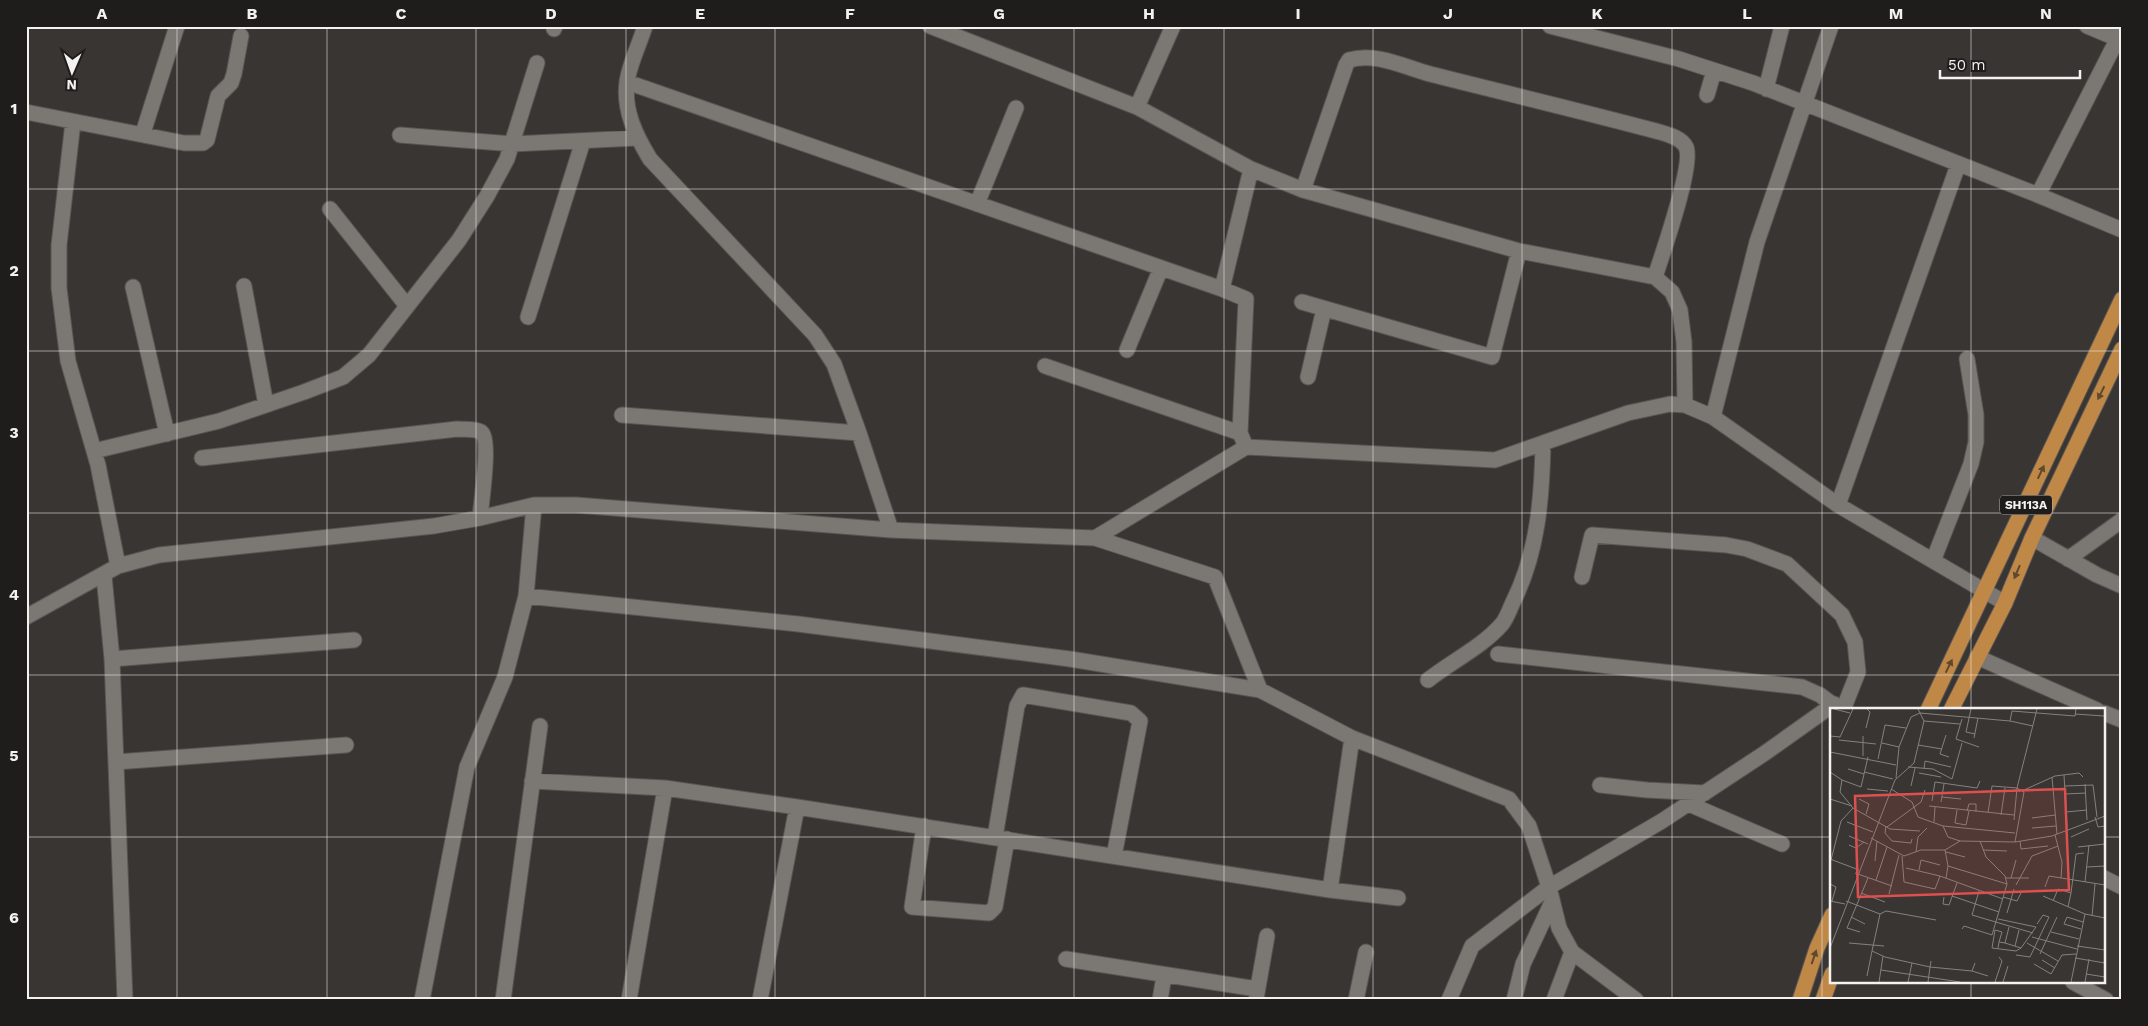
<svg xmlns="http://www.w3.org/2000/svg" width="2148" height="1026" font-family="'Work Sans',sans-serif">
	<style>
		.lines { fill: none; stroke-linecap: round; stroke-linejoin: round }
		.minor-casing { stroke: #585452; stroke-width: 17 }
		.major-casing { stroke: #585452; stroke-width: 17 }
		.minor { stroke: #7b7773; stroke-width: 15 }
		.major { stroke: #bf8847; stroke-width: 15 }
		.oneway { fill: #5f482d }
		.grid { fill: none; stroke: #f4f2f0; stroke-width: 1; stroke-opacity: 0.55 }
		.labels { text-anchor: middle; stroke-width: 4; stroke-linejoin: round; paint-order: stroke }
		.shield { fill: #1f1d1c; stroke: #b4b2b0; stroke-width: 1 }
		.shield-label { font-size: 12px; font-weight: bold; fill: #f4f2f0 }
		.inset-road { fill: none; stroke: #84817e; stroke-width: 1 }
		.view { fill: #dc5050; fill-opacity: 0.15; stroke: #dc5050; stroke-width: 2.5 }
		.inset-edge { fill: none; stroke: #f4f2f0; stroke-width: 2.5 }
		.neatline { fill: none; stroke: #f4f2f0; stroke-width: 2 }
		.grid-label { font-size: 16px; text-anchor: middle; font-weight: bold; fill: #f4f2f0 }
	</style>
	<rect width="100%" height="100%" fill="#393532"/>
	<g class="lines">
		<defs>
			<path id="minor" d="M645,26C640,43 629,65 627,82C623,110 636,136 650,159L815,335L834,364L859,433L891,530
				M930,26L1137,107L1251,169L1303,190L1519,251L1655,277L1672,292L1680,310L1684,342L1685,405
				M1550,26L1679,59L1753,83L2038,195L2122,230
				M2087,26L2118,39
				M554,29L555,26
				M627,82L1222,289
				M1766,89L1782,26
				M1707,95L1714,71
				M1137,107L1173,26
				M26,112L184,143H203L207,140L218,96L231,83L234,74L241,36
				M73,122L59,245V288L68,361L98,465L118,566
				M143,133L177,26
				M400,135L512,144L637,138
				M1303,190L1346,65L1349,60C1376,52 1404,67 1430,74C1505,93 1581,111 1656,131C1666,134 1681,137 1686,147C1694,164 1662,255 1655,277
				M2038,195L2122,30
				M977,204L1016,108
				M330,209L407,306
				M244,286L266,405
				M133,287L167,434
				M1302,302L1492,357L1519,251
				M528,317L583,141
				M1127,350L1161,268
				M1045,366L1240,433
				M1308,377L1324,309
				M622,415L859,433
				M1713,417L1757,242L1831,26
				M1246,447L1240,433L1246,299L1222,289L1251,169
				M94,451L219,421L304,392L343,377L369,355L459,240L487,196L507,159L537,63
				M202,458L457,429C464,430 474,428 481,432C491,439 481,504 480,518
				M1838,505L1958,165
				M1095,538L1215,577L1260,690
				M2032,538L2097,575L2122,586
				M2068,559L2122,520
				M1933,561L1971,464L1976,442V415L1967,359
				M104,576L112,659L125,1000
				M1582,577L1592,535L1726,545L1747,549L1787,564L1842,615L1855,642L1858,672L1843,710
				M526,596L798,624L1070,659L1260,690L1352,738L1509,799L1529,826L1549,887L1559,928L1572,952L1636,1000
				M26,617L118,566L159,555L434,526L480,518L534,505H576L891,530L1095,538L1246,447L1495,460L1628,413L1670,404L1685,405L1713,417L1838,505L2005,603
				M1498,654L1802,687L1820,695L1840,710
				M1977,657L2097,710
				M112,659L354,640
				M1428,680C1452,661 1482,647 1502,624C1507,618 1510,608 1514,600C1538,551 1542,497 1543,443
				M2104,713L2122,720
				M116,762L346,745
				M532,781L665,788L797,807L1330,890L1398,898
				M1600,785L1647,790L1705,793
				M1689,804L1782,844
				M924,826L912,907L989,913L995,907L1007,839
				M995,837L1017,706L1023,695L1131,713L1140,721L1114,856
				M2104,878L2122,887
				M1330,890L1352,738
				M1066,959L1257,989
				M2073,982L2106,1000
				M1256,999L1267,936
				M422,1000L467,767L505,677L526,596L534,505
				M503,1000L540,726
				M629,1000L665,788
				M760,1000L797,807
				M1160,1000L1164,976
				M1356,1000L1366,952
				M1449,1000L1472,946L1549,887L1662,821L1765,753L1834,704
				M1514,1000L1523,964L1552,902
				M1554,1000L1572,952"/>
			<path id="major" d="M1928,710L2122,299
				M1951,710L2005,603L2032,538L2122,349
				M1800,1000L1817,948L1832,915
				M1823,1000L1832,974"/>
		</defs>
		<use href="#minor" class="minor-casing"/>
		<use href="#major" class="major-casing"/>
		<use href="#minor" class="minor"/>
		<use href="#major" class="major"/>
	</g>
	<defs><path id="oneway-solid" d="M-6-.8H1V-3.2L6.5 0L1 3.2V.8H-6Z" transform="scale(1.25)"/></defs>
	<g class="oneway">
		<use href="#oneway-solid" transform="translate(2101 393) rotate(116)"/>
		<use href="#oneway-solid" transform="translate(2041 472) rotate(-65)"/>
		<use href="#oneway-solid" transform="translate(2017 572) rotate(113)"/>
		<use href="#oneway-solid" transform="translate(1949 666) rotate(-64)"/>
		<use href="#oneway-solid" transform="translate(1814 957) rotate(-71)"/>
	</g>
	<path class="grid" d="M177,26V1000M327,26V1000M476,26V1000M626,26V1000M775,26V1000M925,26V1000M1074,26V1000M1224,26V1000M1373,26V1000M1522,26V1000M1672,26V1000M1822,26V1000M1971,26V710M26,189H2122M26,351H2122M26,513H2122M26,675H2122M26,837H1832M2104,837H2122M1971,982V1000"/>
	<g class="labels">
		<rect class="shield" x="2000" y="495.5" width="52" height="19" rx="4"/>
		<g class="shield-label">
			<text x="2026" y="509">SH113A</text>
		</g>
	</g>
	<g transform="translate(1830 708)">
		<rect width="275" height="275" fill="#393532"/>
		<path class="inset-road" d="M4,1L20,5M141,1L136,24L145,26M90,5L180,13L203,18M245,6L274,8M132,11L126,31L149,39M94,13L130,16M180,13L182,3L245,8L246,1M36,20L40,4L37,1M116,27L110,46L119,49M0,28L10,29L23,1M144,30L148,10M9,32L46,36M52,35L69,39M88,37L112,41M0,44L66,57M33,48V28M48,51L55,17L76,20M78,59L103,61L122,71L132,35M18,61L34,66M94,61L95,53L121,59M0,64L12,72L10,84L23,100L60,121L90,123M34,64L63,71M89,65L111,69M234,67L237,120M222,69L227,126M66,70L69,39L81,9L90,5M12,72L31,79L38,49M255,76L257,112M81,78L85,60M235,78L263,77L267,109M37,81L58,83M61,81L82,94L88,109L113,118L185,125M194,82L225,68L249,65L253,69M235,86L256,85M112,89L131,91M0,91L22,98M29,91L39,96L36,106M102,93L105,74L147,80L150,73M111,94L114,76M99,98L184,107M127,102L125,115L136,117L139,103M137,103L139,96H146V104M236,104L257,102M158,105L162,78L187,80L184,112M171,107L175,80M265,109L268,119L275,118M202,110L225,107M17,114L43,124M104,114L105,99M56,118L55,125L62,133L81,135L82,131M113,118L118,129L130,133M57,119L91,94L95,82M202,120L226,118M225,127L232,154L231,170M19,128L38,136M241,129L259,121M41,130L74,148L91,142H115L130,133L185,134L222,128L275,108M190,133L191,141L218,138M185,134L194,84L187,80L207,1M19,137L26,140L34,134M248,139L275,136M115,142L118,158L116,170M153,142L177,143M86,144L88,129L97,120M116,144L135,149M72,148L74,174L105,181L110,168M0,151L29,162M1,152L11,113L23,100M45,153L47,133M118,158L177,176M257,159L275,158M76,160L110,168L173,191M89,162L91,152L110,157M25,165L62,178M176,170H199M181,170L186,152M46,172L57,139M255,174L259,137M0,176L6,179L2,193M186,177L202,148L228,138M215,179L219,168L275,177M149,183L142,207L203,225M31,185L55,194M241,185L246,146L254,145M59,186L69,147M122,188L169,204M213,188L255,206L275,210M114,189L113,196L119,197L127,175M173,189L187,193L191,185M0,193L15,196M16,193L50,206L42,243L55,249L100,259L98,274M223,193L228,181L241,185L238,199M177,205L184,181M50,206L56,203L106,212M262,208L265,176M21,209L35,216M168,211L206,219L191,240L175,235M132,221L134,218L162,227L177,176L175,168L156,149L150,133M251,221L234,216L237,209L253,214M30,224L17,220L38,170M221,224L249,231M202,229L247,241M169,234L172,224L165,222L162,240L186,243L191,240M19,235L54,238M197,235L228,253M185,238L189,222M247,238L275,242M0,240L65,72L84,55L94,13L88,1M168,240L169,234L175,235L179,219M210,246L227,209M186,247L200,249L219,209L213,207L207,216M245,250L275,255M212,252L225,260M101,253L100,259L142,263L145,255M204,256L221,266L232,247L246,246M51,262L130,274M142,263L158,268M256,266L275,269M37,268L42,243M49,274L53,248M78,274L82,255M165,274L172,253L169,249M173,274L178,258M241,274L255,206M255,274L259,251"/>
		<path class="view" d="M235,81L239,182L28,189L25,88Z"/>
		<rect width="275" height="275" class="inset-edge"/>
	</g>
	<rect width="2148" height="1026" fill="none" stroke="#1f1d1c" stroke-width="55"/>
	<g transform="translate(72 72) rotate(182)" stroke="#1f1d1c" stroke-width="4" paint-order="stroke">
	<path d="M0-4L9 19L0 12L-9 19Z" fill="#f4f2f0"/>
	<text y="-8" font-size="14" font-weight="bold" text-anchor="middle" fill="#f4f2f0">N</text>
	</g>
	<path d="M1940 70v8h140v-8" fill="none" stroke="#f4f2f0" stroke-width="2.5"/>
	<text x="1948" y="70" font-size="15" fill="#f4f2f0" stroke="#1f1d1c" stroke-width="4" paint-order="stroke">50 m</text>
	<rect x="28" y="28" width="2092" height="970" class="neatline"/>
	<g class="grid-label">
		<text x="102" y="19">A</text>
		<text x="252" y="19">B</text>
		<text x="401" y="19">C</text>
		<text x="551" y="19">D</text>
		<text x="700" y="19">E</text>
		<text x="850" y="19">F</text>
		<text x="999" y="19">G</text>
		<text x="1149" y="19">H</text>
		<text x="1298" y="19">I</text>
		<text x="1448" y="19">J</text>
		<text x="1597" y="19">K</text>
		<text x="1747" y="19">L</text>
		<text x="1896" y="19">M</text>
		<text x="2046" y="19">N</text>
		<text x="14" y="114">1</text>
		<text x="14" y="276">2</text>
		<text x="14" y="438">3</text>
		<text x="14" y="600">4</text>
		<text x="14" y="761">5</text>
		<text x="14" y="923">6</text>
	</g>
</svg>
